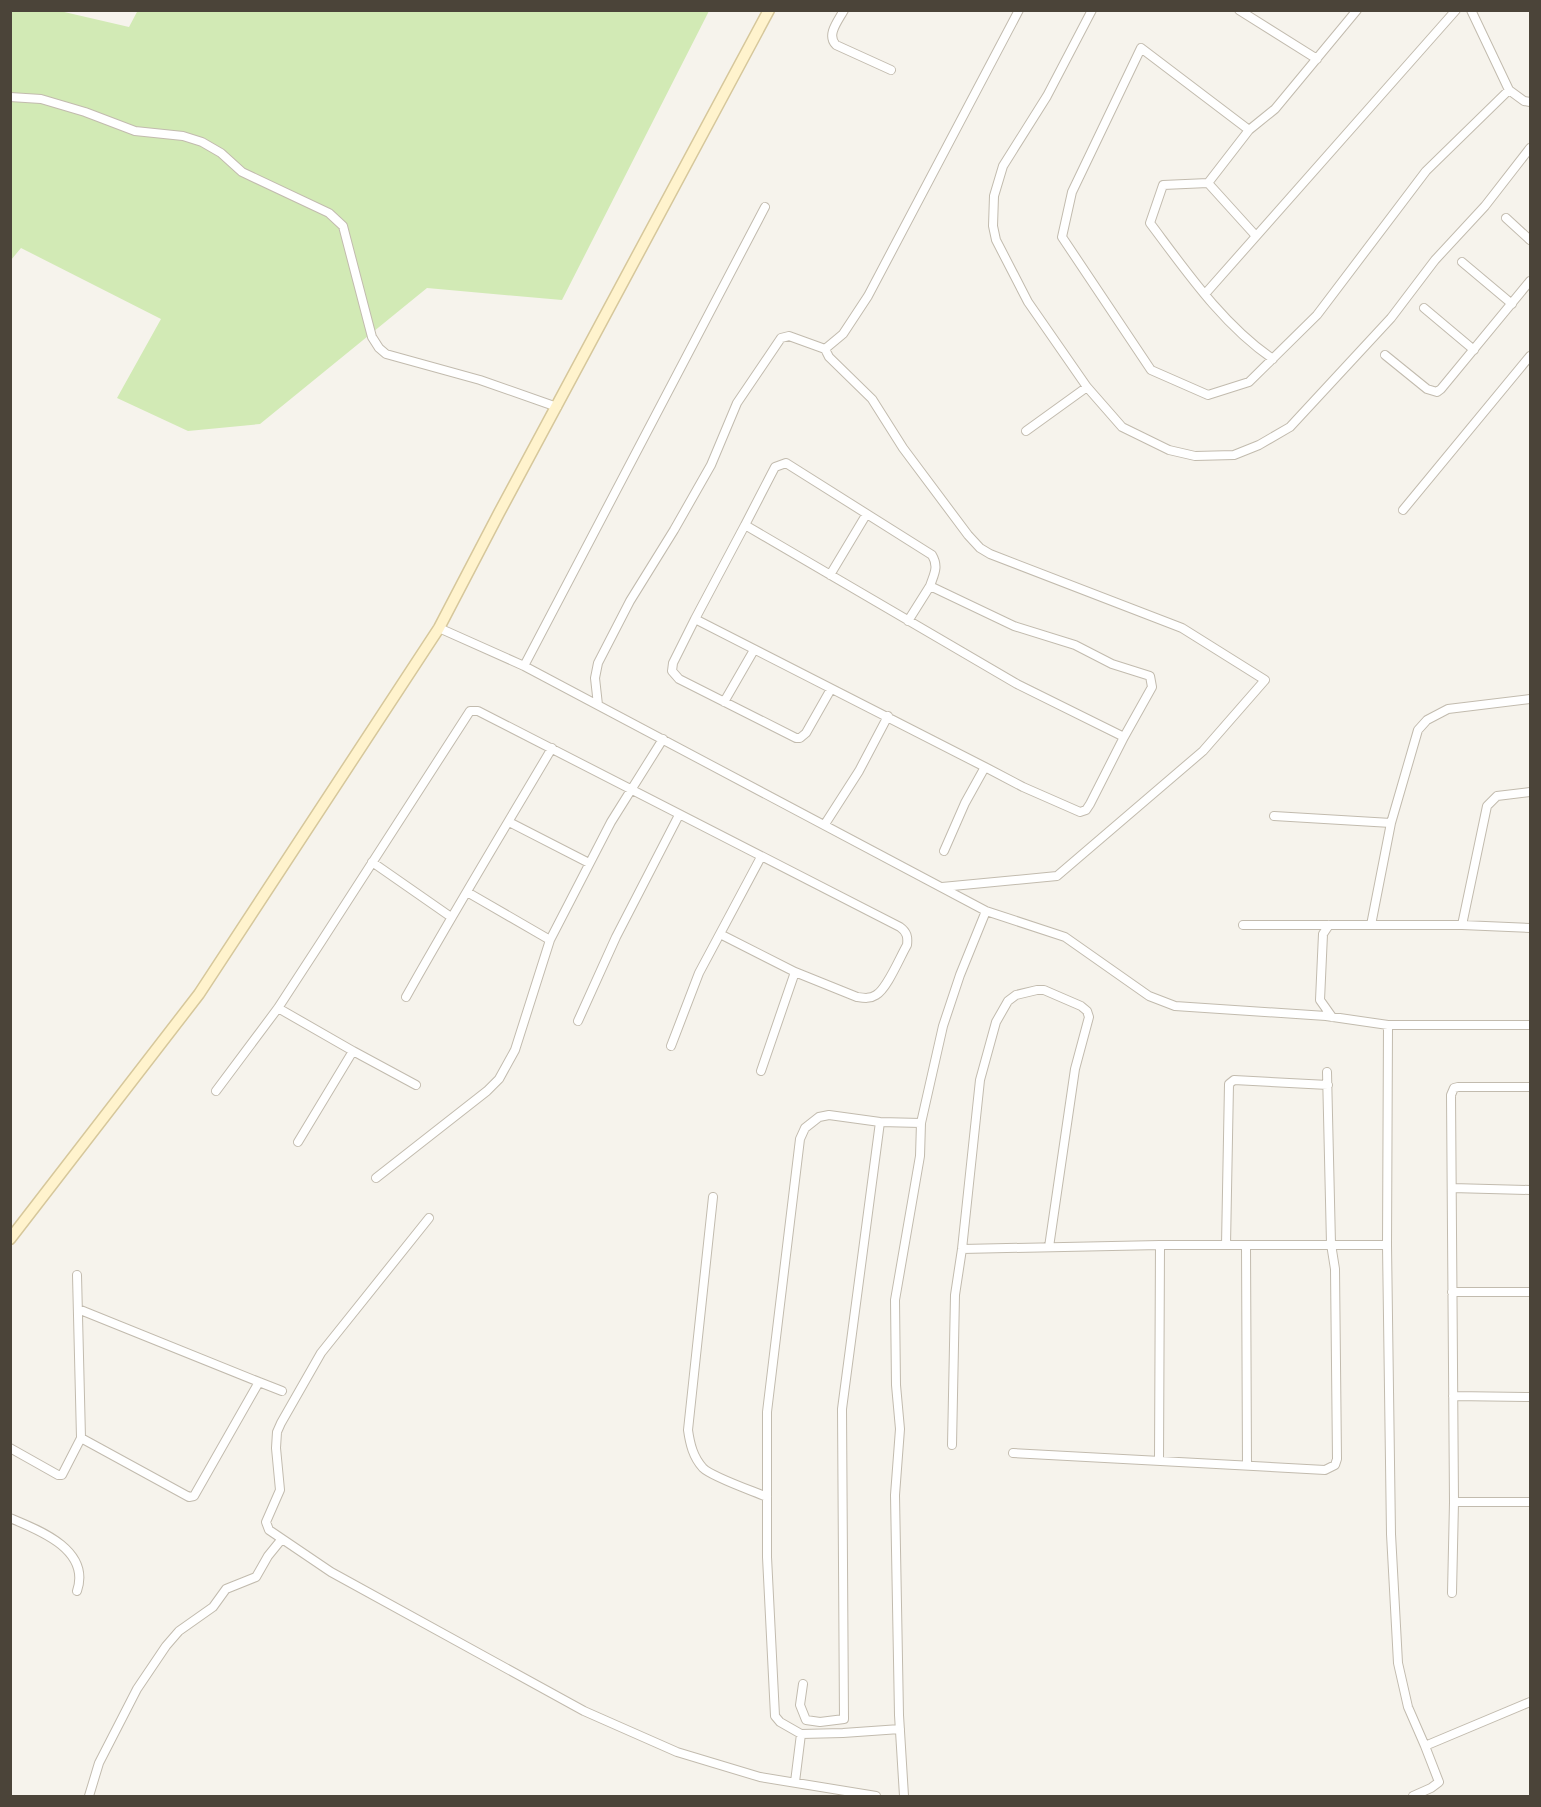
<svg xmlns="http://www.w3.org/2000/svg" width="1541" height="1807" font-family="Poppins,sans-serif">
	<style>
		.green { fill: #d2eab5 }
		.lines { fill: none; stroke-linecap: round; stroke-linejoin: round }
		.street-casing { stroke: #c2bbae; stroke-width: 10 }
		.secondary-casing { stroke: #d6c79b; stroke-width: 13 }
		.street { stroke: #fff; stroke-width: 8 }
		.secondary { stroke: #fff3cd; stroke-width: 10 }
	</style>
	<rect width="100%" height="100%" fill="#f6f3ec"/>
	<path class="green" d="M138,10L709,11L562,300L427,288L260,424L188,431L117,398L161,319L21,248L11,260V11H60L129,27Z"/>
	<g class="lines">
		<defs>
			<path id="street" d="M844,10C838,21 826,35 836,45L891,70
				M1092,10L1047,96L1003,166L994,196L993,226L996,240L1028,302L1087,387L1122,427L1169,450L1195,456L1234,455L1259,445L1290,427L1391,318L1435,260L1485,206L1530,148
				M1239,10L1317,59
				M1471,10L1509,90L1524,101L1530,102
				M10,97L41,99L85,112L135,131L183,136L202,142L221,153L242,172L329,213L343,226L372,337L379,348L386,354L480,380L557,407
				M1249,130L1141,48L1072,192L1062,237L1151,370L1208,395L1249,382L1317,315L1426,171L1509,90
				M1208,183L1256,236
				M1506,218L1530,240
				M1462,262L1512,304
				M1205,294L1456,10
				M1424,308L1474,350
				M825,349L829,357L872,399L903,448L968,535L980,548L990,554L1182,628L1265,680L1203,751L1057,876L942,887
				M1385,355L1427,389L1437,392L1441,389L1530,281
				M1273,359C1223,325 1186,271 1150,223L1163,185L1208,183L1249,130L1275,109L1357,10
				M1026,431L1087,387
				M1403,510L1530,356
				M745,525L775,467L786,463L932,555C939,567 934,574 930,586
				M830,575L866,515
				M695,619L745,525L1017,684L1124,737L1090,804L1086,810L1080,812L1023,787L985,767
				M908,621L930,586L1014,626L1075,645L1112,664L1150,676L1152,687L1124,737
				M439,628L524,666L986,911L1065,937L1149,996L1175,1006L1326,1016L1388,1025H1530
				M524,666L765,207
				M831,689L806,733L800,738H796L679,679L672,671L673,663L695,619L985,767L965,803L944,851
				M724,702L754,650
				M598,705L595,678L598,663L630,601L674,530L711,465L737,403L781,338L789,336L825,349L843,334L868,296L1019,10
				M1274,816L1391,823
				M509,822L589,863
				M825,824L859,771L888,716
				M372,862L451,917
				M467,892L550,940
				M1243,925H1462L1530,928
				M1329,925L1323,934L1320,1000L1332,1017
				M1371,925L1391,823L1418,730L1427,720L1448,709L1530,699
				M1462,925L1487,806L1497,796L1530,792
				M406,997C453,913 503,831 552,748
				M278,1008L353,1051L416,1085
				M578,1021L616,937L679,815
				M1388,1025L1387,1245L1391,1534L1398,1663L1408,1707L1425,1746
				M671,1046L699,973L761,857
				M761,1071L795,972
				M216,1091L278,1008L321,942L470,711H478L900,927C907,932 908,937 907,945C900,957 887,989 876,995C870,999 864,998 857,997L795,972L720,934
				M298,1142L353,1051
				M376,1178L487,1091L499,1079L515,1050L550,940L611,822L663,739
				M1452,1188L1530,1190
				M713,1197L688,1430C690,1444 693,1457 703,1468C712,1477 753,1491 767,1497
				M429,1218L321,1353L281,1423L277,1432L276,1448L280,1490L266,1522L269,1530L331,1572L584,1711L677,1752L760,1777L876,1796
				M1226,1245L1229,1084L1234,1080L1328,1085
				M1246,1245L1247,1465
				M962,1249L1160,1245H1387
				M1452,1292H1530
				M78,1309L259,1382L194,1496L189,1497L81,1438
				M259,1382L282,1391
				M1453,1396L1530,1397
				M952,1445L955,1295L962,1249L980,1080L996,1022L1008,1001L1016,995L1037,990H1044L1081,1006L1087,1011L1089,1017L1075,1069L1049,1247
				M10,1448L58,1475H62L81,1438L77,1275
				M1013,1453L1325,1470L1335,1465L1337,1459L1335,1269L1331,1244L1327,1072
				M1159,1460L1160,1245
				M1454,1502H1530
				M10,1518C39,1530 91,1550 77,1591
				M1452,1593L1454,1502L1451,1095L1454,1088L1458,1087H1530
				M803,1684L800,1705L806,1720L820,1722L844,1719L842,1409L880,1122
				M900,1729L843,1733L801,1734L780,1722L775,1716L767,1557V1412L800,1139L805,1128L819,1117L829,1115L880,1122L921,1123
				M795,1782L801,1734
				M89,1796L99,1763L137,1689L166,1646L179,1631L213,1607L226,1589L256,1577L268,1556L281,1540
				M904,1796L899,1715L895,1495L900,1429L896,1385L895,1300L920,1156L921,1123L943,1026L960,975L986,911
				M1413,1796L1431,1788L1439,1782L1425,1746L1530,1702"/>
			<path id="secondary" d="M10,1239L199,994L439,628L499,513L769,10"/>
		</defs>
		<use href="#street" class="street-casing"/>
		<use href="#secondary" class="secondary-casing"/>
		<use href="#street" class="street"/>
		<use href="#secondary" class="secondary"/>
	</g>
	<rect width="1541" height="1807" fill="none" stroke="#4b4439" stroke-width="24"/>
</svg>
